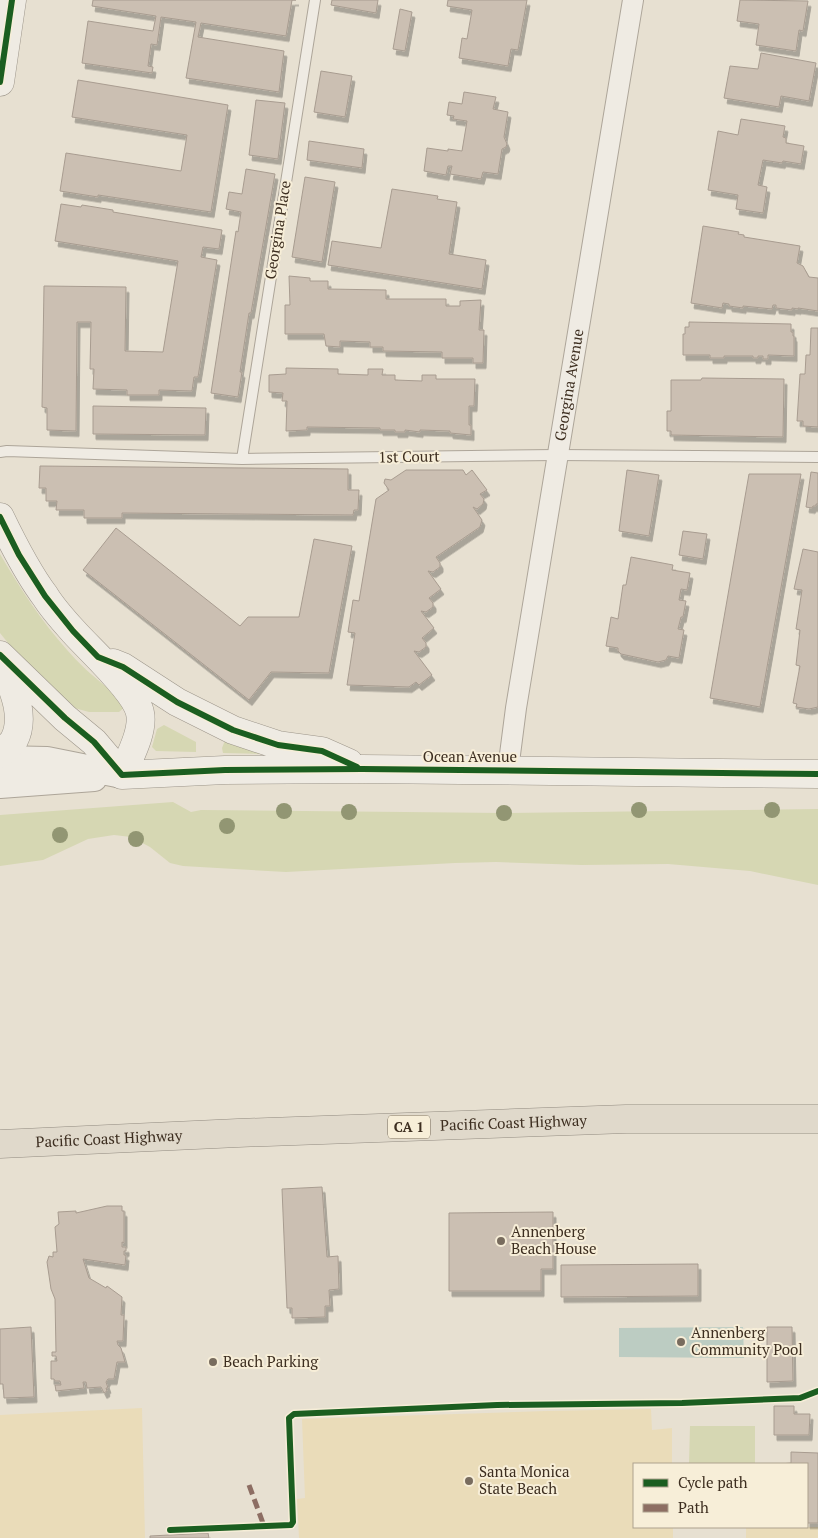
<svg xmlns="http://www.w3.org/2000/svg" width="818" height="1538" font-family="'PT Serif',serif">
	<style>
		.green { fill: #d6d7b3 }
		.sand { fill: #eadcb9 }
		.water { fill: #bcccc2 }
		.building { fill: #cbbfb2; stroke: #a89c90; filter: url(#shadow) }
		.lines { fill: none; stroke-linecap: round; stroke-linejoin: round }
		.service-casing { stroke: #ada599; stroke-width: 12 }
		.minor-casing { stroke: #ada599; stroke-width: 22 }
		.tertiary-casing { stroke: #ada599; stroke-width: 28 }
		.secondary-casing { stroke: #9c958a; stroke-width: 29 }
		.trunk-casing { stroke: #928b80; stroke-width: 29 }
		.service { stroke: #efebe3; stroke-width: 10 }
		.minor { stroke: #efebe3; stroke-width: 20 }
		.tertiary { stroke: #efebe3; stroke-width: 26 }
		.secondary { stroke: #efebe3; stroke-width: 28 }
		.trunk { stroke: #e0d9cb; stroke-width: 28 }
		.quiet { stroke: #8d6e63; stroke-width: 5; stroke-dasharray: 10 5; stroke-linecap: butt }
		.cycleway-casing { stroke: #f7eed8; stroke-width: 9 }
		.cycleway { stroke: #1b5e20; stroke-width: 6 }
		.tree { fill: #929673 }
		.poi-dot { fill: #786c5e; stroke: #f7eed8; stroke-width: 2 }
		.labels { text-anchor: middle; stroke-width: 4; stroke-linejoin: round; paint-order: stroke }
		.shield { fill: #f7eed8; stroke: #756857; stroke-width: 1 }
		.shield-label { font-size: 14px; font-weight: bold; fill: #3d2e20 }
		.street-label { font-size: 15px; fill: #3d2e20; stroke: #f7eed8 }
		.poi-label { font-size: 15px; fill: #3d2e20; stroke: #f7eed8; text-anchor: start }
	</style>
	<defs>
		<filter id="shadow"><feDropShadow dx="3" dy="5.5" stdDeviation="0" flood-color="#0004"/></filter>
	</defs>
	<rect width="100%" height="100%" fill="#e7e0d1"/>
	<path class="green" d="M0,554C20,588 41,621 68,651C77,661 88,672 98,680C108,689 119,695 126,706L119,712H89L67,706L34,675L0,633Z
		M164,725L196,742V752L156,751L152,747L157,729Z
		M226,738L264,754L223,753L222,748Z
		M173,802L191,812L201,810L504,813L818,809V885L750,871L668,864L582,865L496,862L455,863L286,872L183,866L170,863L150,847L131,837L114,835L88,839L43,860L0,866V815Z
		M690,1426H755V1464H689Z"/>
	<path class="sand" d="M142,1408L145,1538H0V1415Z
		M651,1409L652,1430L672,1428V1464H634V1527H673V1538H299L297,1499L305,1498L302,1419L546,1411Z
		M818,1527V1538H746V1528Z"/>
	<path class="water" d="M743,1327L744,1358L619,1357V1328Z"/>
	<path class="building" d="M93,0H296H292L286,36L201,23L198,37L284,51L279,92L186,78L196,22L161,17L157,45L151,44L148,66L153,67L152,73L82,63L88,21L153,31L156,16L92,6Z
		M332,0H378L376,13L331,5Z
		M448,0H527L518,50L511,49L508,66L459,58L462,38L467,39L472,10L447,6Z
		M740,0L808,1L803,31L799,30L796,51L756,45L759,24L737,21Z
		M400,9L412,12L405,51L393,49Z
		M761,53L816,63L809,101L781,96L779,107L724,98L730,66L758,69Z
		M321,71L352,76L345,117L314,112Z
		M78,80L228,105L211,212L98,195V197L60,191L66,153L181,171L187,135L72,117Z
		M464,92L496,97L493,109L508,112L504,137L507,144L506,147L502,149L498,174L483,172L481,179L450,174L452,166H448L446,175L424,171L427,148L448,151V149L462,151L467,121L453,119L454,116L447,115L449,102L462,104Z
		M256,100L285,103L278,159L249,155Z
		M741,119L785,126L783,137L786,138V143L804,146L801,164L783,161L782,163L763,160L758,185L767,187L763,213L736,209L738,195L708,190L718,131L738,135Z
		M309,141L364,149L362,168L307,160Z
		M246,169L275,174L251,313H249L240,372H242L238,397L211,393L236,231L238,232L241,212L226,209L229,192L242,194Z
		M305,177L335,182L322,262L292,257Z
		M392,189L438,196L437,199L457,202L449,254L486,260L482,289L328,265L332,241L381,248Z
		M61,204L81,207L82,205L113,210V212L222,230L219,249L203,247L201,257L217,260L198,377H194L192,391L159,390V395H127V390L93,389L94,369H90L91,322H77L76,431L47,430V408L42,407L44,286L126,287L125,351L163,352L178,261L55,241Z
		M703,226L739,232L738,234L744,235V237L800,246L797,263L803,266L809,277L818,278V311L798,308V309L792,308V310L776,308V305H773L772,309L743,306V308L729,306V304L723,303L722,308L691,303Z
		M289,276L310,278V281H328V289L386,290V299H446V306H460V301L481,300L479,330H484L483,363H473V358H442V352L383,351V347H370V342L340,341V347L326,346L324,334H285V305H290Z
		M689,322L791,324V332H793V336H794V356L768,355V359H763V356H758V358H753V356H724V358H710V355H683V334H685V327H689Z
		M811,328H818V427L803,426V421H797L800,374H805L806,355H810Z
		M286,368L338,369V374L368,375V369H383L382,375H395V380L422,381V375H436V379H475L474,406H469V425H471V435L450,433V431L420,430V432L405,430V432H395V430H380V428L307,427V430L286,431L287,401H282L283,393L269,392V375L286,374Z
		M702,378L784,379L783,437L671,435V431H667V411H671V380H701Z
		M93,406L206,408L205,435L93,434Z
		M40,466L348,469V490H359L358,510H354L353,515L122,513V518H84V510H56L57,501H46V488H39Z
		M406,470H463L466,475L472,470L487,490L480,494L484,499L483,504L477,509L473,507L482,520L480,527L436,557L440,563V567L433,572L428,571L441,589L429,598L433,603V607L426,612L421,611L434,628L422,638L426,643V647L419,652L414,651L432,675L419,685L416,682L409,687L347,685L355,633L348,632L353,600L359,601L376,499L389,490L384,483L385,479L391,480Z
		M627,470L659,475L649,536L619,531Z
		M811,472L818,473V504H816V506H813L812,508L806,507Z
		M749,474H801L760,707L710,698Z
		M116,528L240,626L248,617H299L314,539L352,546L329,673L271,672L249,700L83,570Z
		M683,531L707,534L703,559L679,555Z
		M803,549L818,552V707L809,709L796,707L797,704L793,703L800,666L796,665L800,630L796,629L802,590L794,589Z
		M631,557L673,565L672,570L690,573L687,590L681,589L679,600L686,601L683,617H681L678,629L684,630L679,658L668,656L666,660L658,662L621,654L618,651V648L606,646L611,617L618,619L623,585H626Z
		M322,1187L327,1257L338,1256L339,1289L329,1290L330,1306H325V1317L292,1318V1308H287L282,1189Z
		M107,1206H122V1211H124V1243L122,1242V1247H126V1251H124V1255H126L125,1265L83,1259L89,1278L106,1288L107,1286L122,1297L121,1315H124L123,1341H117L118,1345L121,1348L125,1362H117L114,1379H108L106,1382L108,1388H106L107,1391L104,1393L101,1387L87,1388L86,1382H83L84,1388L56,1391L55,1385H61L60,1381H55L54,1379H51V1361H57L56,1356H52V1352H56L55,1299L51,1289L47,1262L49,1256L53,1257V1252H57L55,1227L59,1224L58,1212L76,1211V1213Z
		M553,1212V1269H541V1291H449V1213Z
		M698,1264V1296L561,1297V1265Z
		M31,1327L34,1397L4,1398L3,1384H0V1329Z
		M767,1327H792L793,1381L767,1382Z
		M774,1406H794V1414H810L809,1435H774Z
		M791,1452L818,1453V1523H807V1464H780L791,1463Z
		M208,1533L209,1538H150V1536Z"/>
	<g class="lines">
		<defs>
			<path id="service" d="M0,452L7,451L242,459L557,455L818,457
				M242,459L315,0"/>
			<g id="minor">
				<path id="s1" d="M508,770L516,708L633,0"/>
			</g>
			<path id="tertiary" d="M0,759L47,760L122,775
				M0,785L94,778"/>
			<path id="secondary" d="M0,82L12,0
				M0,517C13,544 27,572 45,596C53,609 64,621 74,632C90,650 136,691 140,713C144,731 129,758 122,775
				M0,655L65,718L94,742L122,775
				M113,663L123,667L177,702L233,730L278,745L322,751L349,763
				M0,754C4,750 11,745 14,740C27,715 11,685 2,661
				M122,775L225,770L362,769L818,774"/>
			<g id="trunk">
				<path id="s2" d="M0,1144L238,1133L626,1119H818"/>
			</g>
		</defs>
		<use href="#service" class="service-casing"/>
		<use href="#minor" class="minor-casing"/>
		<use href="#tertiary" class="tertiary-casing"/>
		<use href="#secondary" class="secondary-casing"/>
		<use href="#trunk" class="trunk-casing"/>
		<use href="#service" class="service"/>
		<use href="#minor" class="minor"/>
		<use href="#tertiary" class="tertiary"/>
		<use href="#secondary" class="secondary"/>
		<use href="#trunk" class="trunk"/>
		<path class="quiet" d="M249,1485L264,1526"/>
		<defs>
			<path id="cycleway" d="M0,82L12,0
				M0,517L19,555L45,596L73,631L98,657L123,667L177,702L233,730L278,745L322,751L357,767
				M0,655L65,718L94,742L122,775L225,770L362,769L818,774
				M170,1530L291,1525L293,1522L289,1418L294,1414L497,1405L682,1403L800,1398L818,1391"/>
		</defs>
		<use href="#cycleway" class="cycleway-casing"/>
		<use href="#cycleway" class="cycleway"/>
	</g>
	<g class="tree">
		<circle cx="639" cy="810" r="8"/>
		<circle cx="772" cy="810" r="8"/>
		<circle cx="284" cy="811" r="8"/>
		<circle cx="349" cy="812" r="8"/>
		<circle cx="504" cy="813" r="8"/>
		<circle cx="227" cy="826" r="8"/>
		<circle cx="60" cy="835" r="8"/>
		<circle cx="136" cy="839" r="8"/>
	</g>
	<g class="poi-dot">
		<circle cx="501" cy="1241" r="5"/>
		<circle cx="681" cy="1342" r="5"/>
		<circle cx="213" cy="1362" r="5"/>
		<circle cx="469" cy="1481" r="5"/>
	</g>
	<g class="labels">
		<rect class="shield" x="388" y="1115.5" width="42" height="23" rx="4"/>
		<g class="shield-label">
			<text x="409" y="1132">CA 1</text>
		</g>
		<g class="street-label">
			<text transform="translate(278 230) rotate(-81)" y="5">Georgina Place</text>
			<text dy="5" stroke="none"><textPath href="#s1" startOffset="390">Georgina Avenue</textPath></text>
			<text transform="translate(409 457) rotate(-1)" y="5">1st Court</text>
			<text x="470" y="762">Ocean Avenue</text>
			<text dy="5" stroke="none"><textPath href="#s2" startOffset="514">Pacific Coast Highway</textPath></text>
			<text dy="5" stroke="none"><textPath href="#s2" startOffset="109">Pacific Coast Highway</textPath></text>
		</g>
		<g class="poi-label">
			<text x="511" y="1237">Annenberg<tspan x="511" dy="17">Beach House</tspan></text>
			<text x="691" y="1338">Annenberg<tspan x="691" dy="17">Community Pool</tspan></text>
			<text x="223" y="1367">Beach Parking</text>
			<text x="479" y="1477">Santa Monica<tspan x="479" dy="17">State Beach</tspan></text>
		</g>
	</g>
	<rect x="633" y="1463" width="175" height="65" fill="#f7eed8" stroke="#ada18e"/>
	<rect x="643" y="1479" width="25" height="8" fill="#1b5e20" stroke="#ada18e"/>
	<text x="678" y="1488" font-size="15" fill="#3d2e20">Cycle path</text>
	<rect x="643" y="1504" width="25" height="8" fill="#8d6e63" stroke="#ada18e"/>
	<text x="678" y="1513" font-size="15" fill="#3d2e20">Path</text>
</svg>
